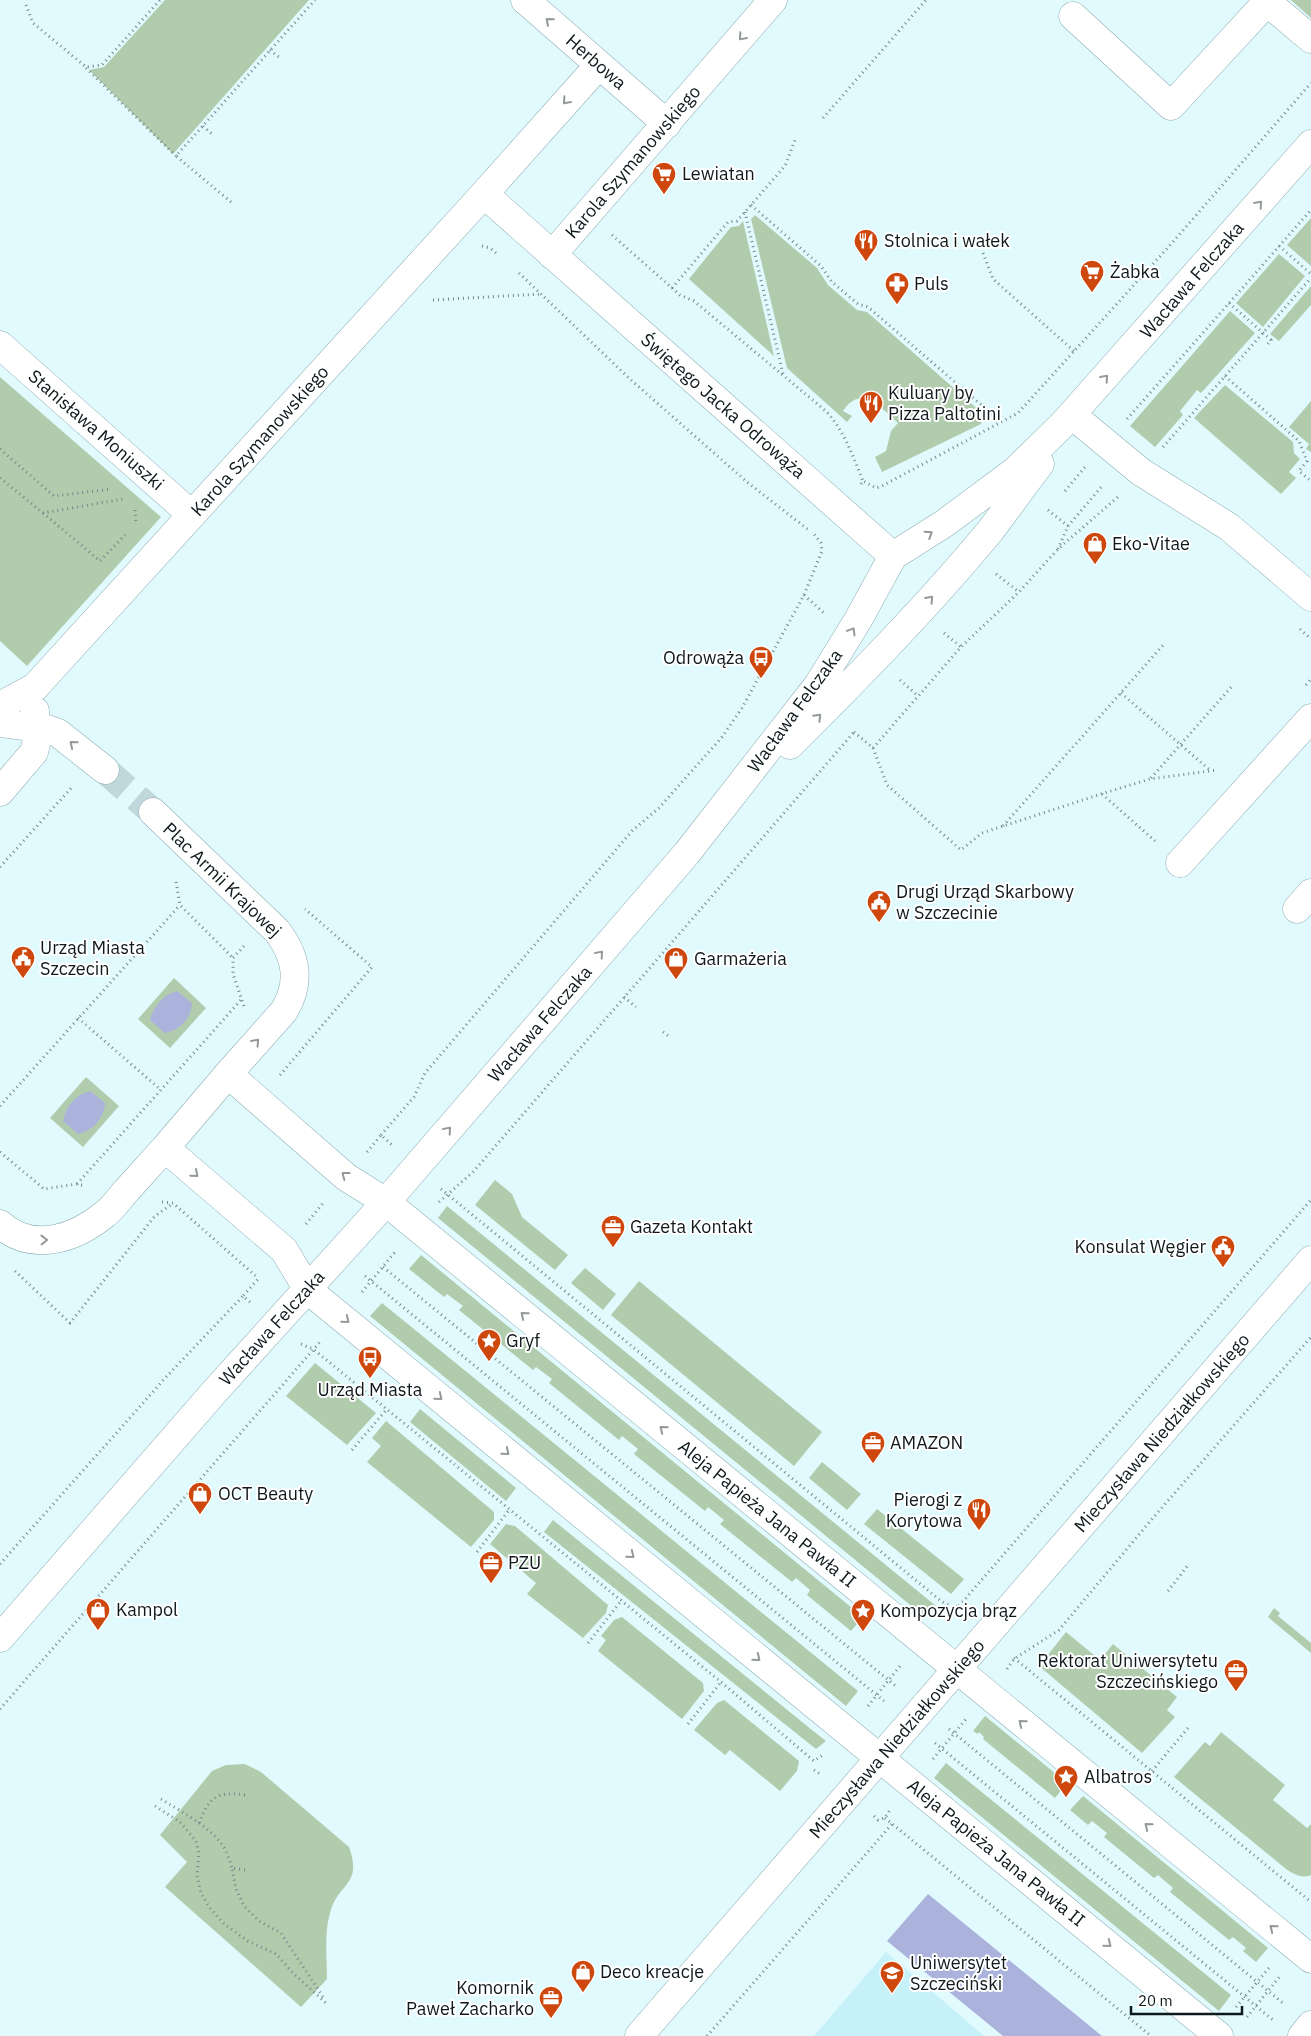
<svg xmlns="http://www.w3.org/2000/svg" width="1311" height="2036" font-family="'IBM Plex Sans',sans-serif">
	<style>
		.built { fill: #c6f1f8 }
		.green { fill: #b1ccad }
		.water { fill: #abb2dc }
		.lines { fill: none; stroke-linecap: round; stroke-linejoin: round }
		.minor-tunnel { stroke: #c0d8dc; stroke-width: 28; stroke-dasharray: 28 14; stroke-linecap: butt }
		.minor-casing { stroke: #8dacb2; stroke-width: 29 }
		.path { stroke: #75878b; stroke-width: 3; stroke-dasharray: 1 4; stroke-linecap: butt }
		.minor { stroke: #fff; stroke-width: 28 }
		.oneway { stroke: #939899 }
		.labels { text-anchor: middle; stroke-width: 4; stroke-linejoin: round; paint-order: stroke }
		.street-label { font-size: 18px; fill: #0e191c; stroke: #fff }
		.poi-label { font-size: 18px; fill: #0e191c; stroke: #fff; text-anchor: start }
	</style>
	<rect width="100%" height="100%" fill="#e0fafe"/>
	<path class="built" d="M886,1952L984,2036H814Z"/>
	<path class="green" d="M165,0H309L173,154L89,70L104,67Z
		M1291,0H1311V18Z
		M755,215L817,268L828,285L857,310L867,312L981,412L983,418L981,424L882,472L875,457L886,451L891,431L898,423C881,408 862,383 843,411L852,416L847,422L787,368L751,219Z
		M1311,218V266L1287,245Z
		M743,221L774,356L689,279L731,227L739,226Z
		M1279,254L1305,276L1263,327L1236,303Z
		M1311,286V305L1279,341L1270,334Z
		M1230,311L1255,333L1201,393L1197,390L1180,411L1183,415L1155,447L1130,426Z
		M0,377L161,517L27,666L0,641Z
		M1225,385L1293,442L1294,453L1300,459L1289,472L1296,478L1281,494L1194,418Z
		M1311,401V452L1306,449L1309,444L1289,427Z
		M174,978L206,1008L170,1048L138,1019Z
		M86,1077L119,1106L83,1147L50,1118Z
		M495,1180L512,1194L522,1217L568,1255L555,1270L475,1205Z
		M447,1206L936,1606L926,1618L438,1218Z
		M421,1255L863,1617L851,1631L807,1595L810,1590L796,1578L792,1582L720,1524L724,1520L708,1507L705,1511L634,1454L638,1449L622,1436L619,1440L549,1383L552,1379L536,1367L533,1370L459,1310L463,1306L447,1294L444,1297L409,1269Z
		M585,1268L616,1294L603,1310L571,1283Z
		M639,1281L822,1432L794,1466L611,1315Z
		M382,1303L858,1691L846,1706L370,1316Z
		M315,1363L376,1413L347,1445L286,1396Z
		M420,1409L516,1488L506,1501L410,1422Z
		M386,1421L494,1512V1520L471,1547L367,1462L381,1446L372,1438Z
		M822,1462L861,1494L847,1510L809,1478Z
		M877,1509L964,1579L951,1594L864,1524Z
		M553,1520L812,1730L826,1741L816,1749L544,1532Z
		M506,1524L515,1526L608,1605L606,1613L583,1638L527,1594L536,1583L490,1544Z
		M1274,1608L1280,1613L1278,1616L1311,1643V1653L1268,1617Z
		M622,1617L703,1683L704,1691L682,1719L598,1651L606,1640L601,1636L614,1620Z
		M1066,1632L1100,1660L1113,1644L1177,1697L1167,1710L1175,1717L1142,1753L1039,1666Z
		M724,1700L799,1761L797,1771L780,1791L730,1750L725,1755L694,1730L717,1703Z
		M985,1716L1067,1783L1055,1798L983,1739L984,1737L979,1732L978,1734L973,1731Z
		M1221,1732L1285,1785L1273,1800L1307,1828L1311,1824V1875C1301,1879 1294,1874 1286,1869L1174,1777L1205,1742L1210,1746Z
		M946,1763L1231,1995L1219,2011L934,1778Z
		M245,1764L261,1772L349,1847C363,1886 338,1882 330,1913C324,1933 327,1958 327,1979L301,2007L165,1887L187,1862L160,1835L212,1771L226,1765Z
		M1083,1796L1268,1948L1256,1962L1243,1951L1246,1948L1233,1937L1229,1940L1170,1892L1173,1888L1158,1875L1154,1878L1104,1837L1107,1833L1092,1821L1088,1825L1070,1810Z"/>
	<path class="water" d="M177,991L192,1003C191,1019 180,1030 165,1033L150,1020C154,1006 163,995 177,991Z
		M90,1091L105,1103C104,1119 93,1130 78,1134L63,1121C66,1106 75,1095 90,1091Z
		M928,1894L1102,2036H1003L887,1941Z"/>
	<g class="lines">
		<path class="minor-tunnel" d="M105,770L153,812"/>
		<defs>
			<path id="minor" d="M525,0L667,124
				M1073,16L1171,106L1267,2L1311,39
				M484,194L893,556
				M552,255L773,0
				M0,345L192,515
				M1072,415L1141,472L1229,527L1311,597
				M0,706L35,687L484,194L599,65
				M0,723L47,729L58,733L105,770
				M790,745C859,676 928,606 990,531C1007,509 1023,486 1040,464
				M0,792L34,752L37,740L35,711
				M153,812L277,931C297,957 301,983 284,1011L228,1074L346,1177L386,1202L1311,1959
				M1180,863L1311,718
				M1297,909L1311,893
				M165,1148L228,1074
				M0,1224C32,1253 75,1239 105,1214C113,1208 119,1199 126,1191C139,1177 152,1162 165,1148L284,1250L308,1290L1219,2036
				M0,1638L216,1390L386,1202L687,853L818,685L858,620L893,556L945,523L1015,471L1064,423L1311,144
				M639,2036L1311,1260
				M1302,2036L1311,2025"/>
		</defs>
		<use href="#minor" class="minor-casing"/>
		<path class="path" d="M26,5L33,23L86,67L102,65L160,0
			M270,50L280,58
			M86,68L176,156
			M823,118L926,0
			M203,126L213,135
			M231,202L176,156L315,0
			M751,205L821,266L832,282L858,304L868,307L1001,422
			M745,212L783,374
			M612,235L680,295L694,301L827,412C845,433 853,456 863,481
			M482,246L490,248L496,253
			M1279,246L1311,274
			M983,253L993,279L1074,351
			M519,273L631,380L747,482L810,531
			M672,288L728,222L737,221L785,166L795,140
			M433,300L541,294
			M1229,303L1271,340L1267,345
			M1225,376L1299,441L1307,461L1299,471L1311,481
			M1127,419L1311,210
			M1163,447L1311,278
			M0,449L54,496L112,489
			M0,478L43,513L123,499
			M861,484L863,481L876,488L882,486L1018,413L1172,243L1311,83
			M1065,491L1085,467
			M135,510L136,523
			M1048,510L1068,526
			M43,513L100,561L125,535
			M1058,549L1068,526L1103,485
			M996,574L1019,592
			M804,595L824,613
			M1300,629L1311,639
			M944,633L961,647
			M900,680L918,696
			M1306,685L1311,679
			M1121,693L1211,771
			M854,732L873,748L887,785L961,850L982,833L1101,794L1150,779L1217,770
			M873,748L961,647L1019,592L1058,549L1119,496
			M1151,778L1233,685
			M1102,794L1155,841
			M1003,826L1165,643
			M0,867L73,786
			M176,882L180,905L233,958
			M244,946L233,958V974L244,1006
			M624,997L636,1007
			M78,1018L161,1090
			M663,1032L670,1037
			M280,1075L372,967L305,909
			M0,1106L180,905
			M381,1135L414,1097L425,1073L632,831L659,808L722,737L742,708L804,595L822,551L821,543L814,534
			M0,1152L44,1189L77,1184L85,1186
			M367,1152L381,1135L392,1145
			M77,1184L241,1000
			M441,1189L941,1601L952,1607L959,1606L962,1611
			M162,1202L173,1203L258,1278
			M439,1202L473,1172L855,731
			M306,1224L324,1202
			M383,1267L897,1687
			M15,1271L70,1323L155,1216L172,1204
			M365,1276L884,1701
			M362,1292L395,1252
			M250,1302L243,1296L259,1278
			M301,1344L313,1349L721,1682L814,1761L824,1754
			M352,1450L387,1409
			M477,1552L509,1510
			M0,1564L167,1376L243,1296
			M1168,1591L1189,1564
			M959,1606L1311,1200
			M588,1643L621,1601
			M1014,1658L1311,1902
			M1007,1669L1014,1659L1059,1630L1152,1519L1311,1337
			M868,1706L900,1666
			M0,1709L320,1342
			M688,1724L721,1682
			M949,1729L1284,2004
			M935,1743L1273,2020
			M933,1759L966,1719
			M814,1770L822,1775
			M1152,1771L1188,1728
			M161,1799C183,1813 208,1825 223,1846C227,1852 230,1861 232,1868
			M155,1806L180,1822L196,1841L199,1853L197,1876L201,1893L209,1907L224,1924L248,1941L276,1954L295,1975L327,2004
			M874,1816L878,1820L885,1818L890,1810
			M885,1818L1151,2036
			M199,1823C209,1797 217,1791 245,1795
			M245,1870L232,1868L236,1889L244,1906L259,1921L281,1933L325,2000
			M1236,2007L1269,1968
			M1247,2017L1281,1975
			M707,2036L892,1824"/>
		<use href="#minor" class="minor"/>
	</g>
	<defs><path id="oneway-chevron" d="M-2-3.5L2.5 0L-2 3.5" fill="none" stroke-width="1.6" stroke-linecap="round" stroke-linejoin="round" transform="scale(1.25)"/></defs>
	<g class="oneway">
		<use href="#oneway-chevron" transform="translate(549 21) rotate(-139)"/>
		<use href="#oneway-chevron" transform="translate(742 37) rotate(131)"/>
		<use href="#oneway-chevron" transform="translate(566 101) rotate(132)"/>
		<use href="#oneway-chevron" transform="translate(1259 204) rotate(-49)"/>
		<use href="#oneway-chevron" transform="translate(1105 378) rotate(-49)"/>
		<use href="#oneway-chevron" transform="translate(929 534) rotate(-33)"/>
		<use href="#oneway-chevron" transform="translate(930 599) rotate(-48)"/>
		<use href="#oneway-chevron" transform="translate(852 631) rotate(-59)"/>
		<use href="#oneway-chevron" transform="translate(818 717) rotate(-45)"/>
		<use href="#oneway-chevron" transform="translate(73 744) rotate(-140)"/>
		<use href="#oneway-chevron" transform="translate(600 954) rotate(-49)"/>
		<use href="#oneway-chevron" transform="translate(256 1042) rotate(-48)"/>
		<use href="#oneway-chevron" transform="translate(448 1130) rotate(-49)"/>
		<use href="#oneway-chevron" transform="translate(195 1174) rotate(41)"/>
		<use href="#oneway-chevron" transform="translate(345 1175) rotate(-143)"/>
		<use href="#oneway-chevron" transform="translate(44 1240) rotate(-1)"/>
		<use href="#oneway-chevron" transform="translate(524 1315) rotate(-141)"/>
		<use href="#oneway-chevron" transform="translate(346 1320) rotate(39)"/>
		<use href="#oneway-chevron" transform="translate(439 1397) rotate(39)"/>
		<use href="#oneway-chevron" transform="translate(663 1429) rotate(-141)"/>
		<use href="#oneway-chevron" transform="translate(506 1452) rotate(39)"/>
		<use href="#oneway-chevron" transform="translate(631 1555) rotate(39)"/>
		<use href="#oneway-chevron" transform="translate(757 1658) rotate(39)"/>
		<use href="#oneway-chevron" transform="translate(1022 1723) rotate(-141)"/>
		<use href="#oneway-chevron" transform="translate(1148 1826) rotate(-141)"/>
		<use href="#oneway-chevron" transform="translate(1273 1928) rotate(-141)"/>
		<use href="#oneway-chevron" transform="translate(1108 1944) rotate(39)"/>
	</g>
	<defs>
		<symbol id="supermarket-pin" viewBox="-11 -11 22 30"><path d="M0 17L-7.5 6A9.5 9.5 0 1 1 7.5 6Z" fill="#ce480d" stroke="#fff"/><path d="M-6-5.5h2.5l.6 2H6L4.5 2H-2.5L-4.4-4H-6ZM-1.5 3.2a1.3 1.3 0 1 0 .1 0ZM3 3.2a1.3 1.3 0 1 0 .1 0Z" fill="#fff"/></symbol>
		<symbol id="restaurant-pin" viewBox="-11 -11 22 30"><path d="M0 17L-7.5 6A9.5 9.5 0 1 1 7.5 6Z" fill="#ce480d" stroke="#fff"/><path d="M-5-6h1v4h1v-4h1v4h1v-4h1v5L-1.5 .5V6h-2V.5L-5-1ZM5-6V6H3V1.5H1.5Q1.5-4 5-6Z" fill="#fff"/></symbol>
		<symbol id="pharmacy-pin" viewBox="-11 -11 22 30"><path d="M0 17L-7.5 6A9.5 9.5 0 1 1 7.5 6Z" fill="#ce480d" stroke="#fff"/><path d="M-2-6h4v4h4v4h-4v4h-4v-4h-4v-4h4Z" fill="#fff"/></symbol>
		<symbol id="shop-pin" viewBox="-11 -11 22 30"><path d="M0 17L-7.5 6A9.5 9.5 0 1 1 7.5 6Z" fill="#ce480d" stroke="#fff"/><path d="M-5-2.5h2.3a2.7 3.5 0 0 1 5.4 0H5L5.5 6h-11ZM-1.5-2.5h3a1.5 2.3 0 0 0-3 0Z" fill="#fff"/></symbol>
		<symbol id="bus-pin" viewBox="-11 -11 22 30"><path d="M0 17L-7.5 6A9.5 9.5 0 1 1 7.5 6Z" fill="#ce480d" stroke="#fff"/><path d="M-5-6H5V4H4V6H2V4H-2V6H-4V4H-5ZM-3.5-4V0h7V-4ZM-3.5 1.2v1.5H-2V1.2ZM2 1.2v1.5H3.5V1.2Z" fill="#fff"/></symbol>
		<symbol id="civic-pin" viewBox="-11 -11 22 30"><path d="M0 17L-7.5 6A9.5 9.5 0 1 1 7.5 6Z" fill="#ce480d" stroke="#fff"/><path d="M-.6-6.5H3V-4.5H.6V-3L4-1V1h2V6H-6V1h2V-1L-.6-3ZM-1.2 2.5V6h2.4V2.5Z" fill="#fff"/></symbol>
		<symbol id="office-pin" viewBox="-11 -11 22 30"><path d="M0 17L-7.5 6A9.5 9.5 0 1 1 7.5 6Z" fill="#ce480d" stroke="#fff"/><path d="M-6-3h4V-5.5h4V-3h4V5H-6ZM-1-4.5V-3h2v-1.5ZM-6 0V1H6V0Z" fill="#fff"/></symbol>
		<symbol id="sight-pin" viewBox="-11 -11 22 30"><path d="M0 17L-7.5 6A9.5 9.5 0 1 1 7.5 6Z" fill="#ce480d" stroke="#fff"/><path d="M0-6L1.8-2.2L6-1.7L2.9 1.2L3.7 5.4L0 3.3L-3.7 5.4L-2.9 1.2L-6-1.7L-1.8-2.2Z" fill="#fff"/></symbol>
		<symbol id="university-pin" viewBox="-11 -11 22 30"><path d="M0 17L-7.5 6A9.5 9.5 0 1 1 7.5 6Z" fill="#ce480d" stroke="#fff"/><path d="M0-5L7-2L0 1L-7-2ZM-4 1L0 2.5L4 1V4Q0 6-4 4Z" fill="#fff"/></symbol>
	</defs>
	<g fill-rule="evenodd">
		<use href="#supermarket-pin" x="650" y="160" width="28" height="38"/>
		<use href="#restaurant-pin" x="852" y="227" width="28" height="38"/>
		<use href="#supermarket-pin" x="1078" y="258" width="28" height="38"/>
		<use href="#pharmacy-pin" x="883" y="270" width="28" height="38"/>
		<use href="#restaurant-pin" x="857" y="389" width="28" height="38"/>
		<use href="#shop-pin" x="1081" y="530" width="28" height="38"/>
		<use href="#bus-pin" x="747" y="644" width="28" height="38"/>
		<use href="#civic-pin" x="865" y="888" width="28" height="38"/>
		<use href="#civic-pin" x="9" y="944" width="28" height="38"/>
		<use href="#shop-pin" x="662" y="945" width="28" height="38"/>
		<use href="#office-pin" x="599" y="1213" width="28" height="38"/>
		<use href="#civic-pin" x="1209" y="1233" width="28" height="38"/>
		<use href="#sight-pin" x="475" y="1327" width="28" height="38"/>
		<use href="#bus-pin" x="356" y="1344" width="28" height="38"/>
		<use href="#office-pin" x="859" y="1429" width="28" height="38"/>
		<use href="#shop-pin" x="186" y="1480" width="28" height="38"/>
		<use href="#restaurant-pin" x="965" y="1496" width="28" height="38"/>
		<use href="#office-pin" x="477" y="1549" width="28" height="38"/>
		<use href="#shop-pin" x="84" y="1596" width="28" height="38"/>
		<use href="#sight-pin" x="849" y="1597" width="28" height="38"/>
		<use href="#office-pin" x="1222" y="1657" width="28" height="38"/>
		<use href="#sight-pin" x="1052" y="1763" width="28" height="38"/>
		<use href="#shop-pin" x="569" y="1958" width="28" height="38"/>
		<use href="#university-pin" x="878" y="1959" width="28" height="38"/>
		<use href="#office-pin" x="537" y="1984" width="28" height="38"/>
	</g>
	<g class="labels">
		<g class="street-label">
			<text transform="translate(596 62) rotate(41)" y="6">Herbowa</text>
			<text transform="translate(633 162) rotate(-49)" y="6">Karola Szymanowskiego</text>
			<text transform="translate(1192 280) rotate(-49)" y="6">Wacława Felczaka</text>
			<text transform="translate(723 406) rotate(41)" y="6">Świętego Jacka Odrowąża</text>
			<text transform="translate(96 430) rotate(41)" y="6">Stanisława Moniuszki</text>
			<text transform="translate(260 441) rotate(-48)" y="6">Karola Szymanowskiego</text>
			<text transform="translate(795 711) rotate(-54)" y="6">Wacława Felczaka</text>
			<text transform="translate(222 880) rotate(44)" y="6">Plac Armii Krajowej</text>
			<text transform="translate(540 1024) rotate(-49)" y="6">Wacława Felczaka</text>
			<text transform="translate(272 1328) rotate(-48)" y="6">Wacława Felczaka</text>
			<text transform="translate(1162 1433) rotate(-49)" y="6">Mieczysława Niedziałkowskiego</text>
			<text transform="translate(767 1514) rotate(39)" y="6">Aleja Papieża Jana Pawła II</text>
			<text transform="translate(897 1739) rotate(-49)" y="6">Mieczysława Niedziałkowskiego</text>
			<text transform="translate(996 1853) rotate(39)" y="6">Aleja Papieża Jana Pawła II</text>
		</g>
		<g class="poi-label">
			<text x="682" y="180">Lewiatan</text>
			<text x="884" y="247">Stolnica i wałek</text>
			<text x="1110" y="278">Żabka</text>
			<text x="914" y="290">Puls</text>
			<text x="888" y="399">Kuluary by<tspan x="888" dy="21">Pizza Paltotini</tspan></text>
			<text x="1112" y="550">Eko-Vitae</text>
			<text x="744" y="664" text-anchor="end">Odrowąża</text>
			<text x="896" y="898">Drugi Urząd Skarbowy<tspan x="896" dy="21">w Szczecinie</tspan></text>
			<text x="40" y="954">Urząd Miasta<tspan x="40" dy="21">Szczecin</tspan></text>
			<text x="694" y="965">Garmażeria</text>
			<text x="630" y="1233">Gazeta Kontakt</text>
			<text x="1206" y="1253" text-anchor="end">Konsulat Węgier</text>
			<text x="506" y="1347">Gryf</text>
			<text x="370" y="1396" text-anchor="middle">Urząd Miasta</text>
			<text x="890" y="1449">AMAZON</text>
			<text x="218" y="1500">OCT Beauty</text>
			<text x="962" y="1506" text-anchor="end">Pierogi z<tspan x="962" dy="21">Korytowa</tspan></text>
			<text x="508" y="1569">PZU</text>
			<text x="116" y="1616">Kampol</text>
			<text x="880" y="1617">Kompozycja brąz</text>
			<text x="1218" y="1667" text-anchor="end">Rektorat Uniwersytetu<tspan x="1218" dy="21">Szczecińskiego</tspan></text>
			<text x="1084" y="1783">Albatros</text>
			<text x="910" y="1969">Uniwersytet<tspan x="910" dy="21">Szczeciński</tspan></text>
			<text x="600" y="1978">Deco kreacje</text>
			<text x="534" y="1994" text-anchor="end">Komornik<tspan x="534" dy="21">Paweł Zacharko</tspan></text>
		</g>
	</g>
	<path d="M1131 2006v8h111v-8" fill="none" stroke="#0e191c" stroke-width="2.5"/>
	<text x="1138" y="2006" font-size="15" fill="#0e191c" stroke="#ffffff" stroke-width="4" paint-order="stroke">20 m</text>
</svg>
